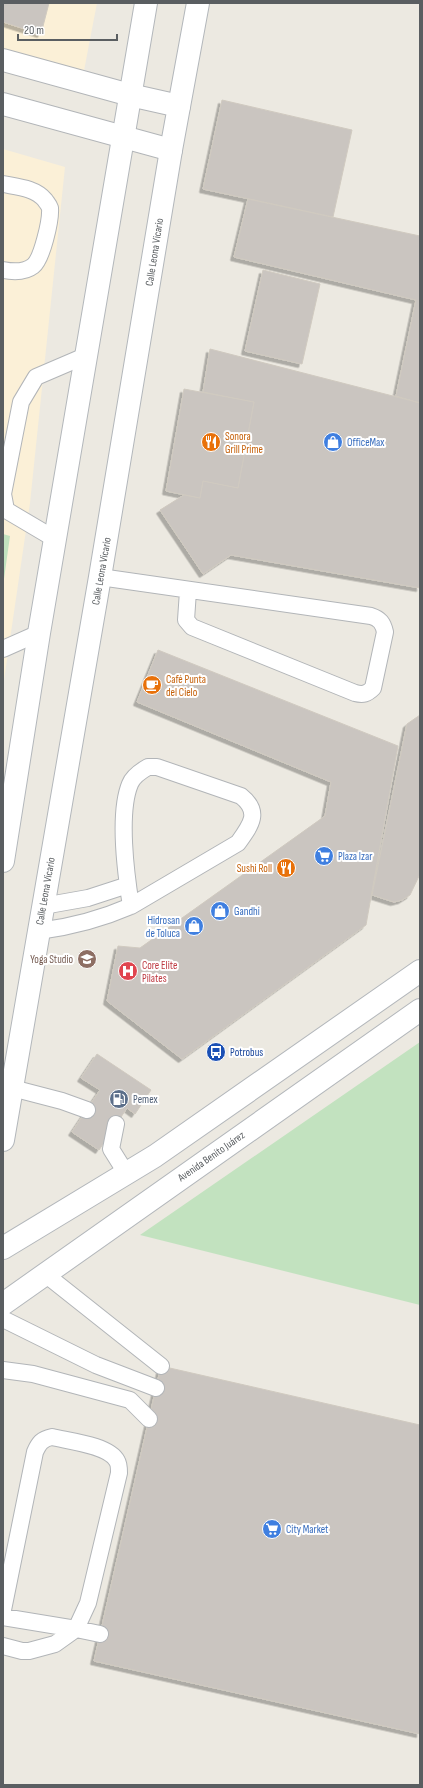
<svg xmlns="http://www.w3.org/2000/svg" width="423" height="1788" font-family="'Sofia Sans Condensed',sans-serif">
	<style>
		.commercial { fill: #fbf0d7 }
		.green { fill: #c2e2bf }
		.building { fill: #cac5c0; stroke: #d0cac0; filter: url(#shadow) }
		.lines { fill: none; stroke-linecap: round; stroke-linejoin: round }
		.service-casing { stroke: #b2b5b8; stroke-width: 18 }
		.minor-casing { stroke: #b2b5b8; stroke-width: 24 }
		.secondary-casing { stroke: #b3b7bb; stroke-width: 24 }
		.service { stroke: #fff; stroke-width: 16 }
		.minor { stroke: #fff; stroke-width: 22 }
		.secondary { stroke: #fff; stroke-width: 22 }
		.labels { text-anchor: middle; stroke-width: 4; stroke-linejoin: round; paint-order: stroke }
		.street-label { font-size: 11px; fill: #5a5e61; stroke: #fff }
		.food-label { font-size: 11px; fill: #c56008; stroke: #fff; text-anchor: start }
		.shop-label { font-size: 11px; fill: #366cbe; stroke: #fff; text-anchor: start }
		.education-label { font-size: 11px; fill: #785e54; stroke: #fff; text-anchor: end }
		.health-label { font-size: 11px; fill: #be3a42; stroke: #fff; text-anchor: start }
		.transit-label { font-size: 11px; fill: #164399; stroke: #fff; text-anchor: start }
		.service-label { font-size: 11px; fill: #4e5e75; stroke: #fff; text-anchor: start }
	</style>
	<defs>
		<filter id="shadow"><feDropShadow dx="-3.5" dy="3.5" stdDeviation="0" flood-color="#0004"/></filter>
	</defs>
	<rect width="100%" height="100%" fill="#ece9e1"/>
	<path class="commercial" d="M3,3H97L82,81L3,58Z
		M3,149L65,167L30,503L3,687Z"/>
	<path class="green" d="M3,534L10,536L3,586Z
		M420,1042V1305L140,1235Z"/>
	<path class="building" d="M3,3H49L41,34L3,22Z
		M222,100L352,130L333,217L203,189Z
		M248,199L420,236V403L396,396L416,300L234,257Z
		M263,270L320,284L302,364L245,351Z
		M210,349L420,403V588L231,555L203,574L160,510L184,495L200,498L203,481L238,488L254,402L203,392Z
		M184,389L254,402L238,488L203,481L200,498L166,491Z
		M158,650L398,746L366,925L182,1059L107,1001L118,946L140,948L325,816L331,782L137,702Z
		M420,715V874L410,895L402,900L394,902L372,895L407,724Z
		M97,1054L151,1090L135,1114L127,1108L99,1150L72,1132L100,1090L81,1078Z
		M161,1366L420,1425V1734L94,1661Z"/>
	<g class="lines">
		<defs>
			<path id="service" d="M3,184C18,187 35,188 45,200C47,203 49,205 50,208C51,220 42,259 33,266C24,273 13,272 3,270
				M55,539L6,510L3,494L21,402L36,377L85,356
				M100,577L371,616C380,619 383,623 385,632L373,688C367,694 363,695 355,693L192,627L186,620L188,591
				M3,649L39,633
				M148,767H157L241,796C261,812 251,825 238,843L131,906C126,875 118,813 130,784C133,776 141,771 148,767Z
				M43,906L88,898L128,885
				M39,931C71,927 101,919 131,906
				M12,1088L62,1101L87,1110
				M116,1124L111,1149L126,1173
				M45,1274L161,1366
				M3,1319L96,1365L156,1388
				M3,1370L33,1374L130,1400L149,1419
				M3,1610L35,1452C39,1443 42,1439 52,1437C68,1441 109,1445 117,1461C119,1464 119,1469 119,1473L88,1603L76,1629L3,1617
				M3,1646L22,1651H29L55,1644L76,1629L100,1634"/>
			<path id="minor" d="M3,60L130,95L179,106
				M3,104L171,150"/>
			<path id="secondary" d="M3,861L39,633L146,3
				M3,1140L100,577L171,150L198,3
				M3,1248L155,1156L420,971
				M3,1304L420,1010"/>
		</defs>
		<use href="#service" class="service-casing"/>
		<use href="#minor" class="minor-casing"/>
		<use href="#secondary" class="secondary-casing"/>
		<use href="#service" class="service"/>
		<use href="#minor" class="minor"/>
		<use href="#secondary" class="secondary"/>
	</g>
	<defs>
		<symbol id="restaurant-disc" viewBox="-11 -11 22 22"><circle r="9.5" fill="#e8710a" stroke="#fff"/><path d="M-5-6h1v4h1v-4h1v4h1v-4h1v5L-1.5 .5V6h-2V.5L-5-1ZM5-6V6H3V1.5H1.5Q1.5-4 5-6Z" fill="#fff"/></symbol>
		<symbol id="shop-disc" viewBox="-11 -11 22 22"><circle r="9.5" fill="#3f7fe0" stroke="#fff"/><path d="M-5-2.5h2.3a2.7 3.5 0 0 1 5.4 0H5L5.5 6h-11ZM-1.5-2.5h3a1.5 2.3 0 0 0-3 0Z" fill="#fff"/></symbol>
		<symbol id="cafe-disc" viewBox="-11 -11 22 22"><circle r="9.5" fill="#e8710a" stroke="#fff"/><path d="M-5.5-4.5H6V0H3Q3 3.5 0 3.5H-2.5Q-5.5 3.5-5.5 0ZM3-3.2v2h1.7v-2ZM-6 4.5H4V6H-6Z" fill="#fff"/></symbol>
		<symbol id="supermarket-disc" viewBox="-11 -11 22 22"><circle r="9.5" fill="#3f7fe0" stroke="#fff"/><path d="M-6-5.5h2.5l.6 2H6L4.5 2H-2.5L-4.4-4H-6ZM-1.5 3.2a1.3 1.3 0 1 0 .1 0ZM3 3.2a1.3 1.3 0 1 0 .1 0Z" fill="#fff"/></symbol>
		<symbol id="school-disc" viewBox="-11 -11 22 22"><circle r="9.5" fill="#8d6e63" stroke="#fff"/><path d="M0-5L7-2L0 1L-7-2ZM-4 1L0 2.5L4 1V4Q0 6-4 4Z" fill="#fff"/></symbol>
		<symbol id="hospital-disc" viewBox="-11 -11 22 22"><circle r="9.5" fill="#e0444e" stroke="#fff"/><path d="M-5-5h3v3.5h4V-5h3V5h-3V1.5h-4V5h-3Z" fill="#fff"/></symbol>
		<symbol id="bus-disc" viewBox="-11 -11 22 22"><circle r="9.5" fill="#1a4fb4" stroke="#fff"/><path d="M-5-6H5V4H4V6H2V4H-2V6H-4V4H-5ZM-3.5-4V0h7V-4ZM-3.5 1.2v1.5H-2V1.2ZM2 1.2v1.5H3.5V1.2Z" fill="#fff"/></symbol>
		<symbol id="fuel-disc" viewBox="-11 -11 22 22"><circle r="9.5" fill="#5c6f8a" stroke="#fff"/><path d="M-5.5-6h7V0h2V4h1.3V-2.5L3-4.5l.8-.8L6-3V5H2.5V1h-1V6h-7ZM-4.2-4.7v3.2H.2V-4.7Z" fill="#fff"/></symbol>
	</defs>
	<g fill-rule="evenodd">
		<use href="#restaurant-disc" x="200" y="431" width="22" height="22"/>
		<use href="#shop-disc" x="322" y="431" width="22" height="22"/>
		<use href="#cafe-disc" x="141" y="674" width="22" height="22"/>
		<use href="#supermarket-disc" x="313" y="845" width="22" height="22"/>
		<use href="#restaurant-disc" x="275" y="857" width="22" height="22"/>
		<use href="#shop-disc" x="209" y="900" width="22" height="22"/>
		<use href="#shop-disc" x="183" y="915" width="22" height="22"/>
		<use href="#school-disc" x="76" y="948" width="22" height="22"/>
		<use href="#hospital-disc" x="117" y="960" width="22" height="22"/>
		<use href="#bus-disc" x="205" y="1041" width="22" height="22"/>
		<use href="#fuel-disc" x="108" y="1088" width="22" height="22"/>
		<use href="#supermarket-disc" x="261" y="1518" width="22" height="22"/>
	</g>
	<g class="labels">
		<g class="street-label">
			<text transform="translate(154 252) rotate(-81)" y="4">Calle Leona Vicario</text>
			<text transform="translate(101 571) rotate(-80)" y="4">Calle Leona Vicario</text>
			<text transform="translate(45 891) rotate(-80)" y="4">Calle Leona Vicario</text>
			<text transform="translate(211 1156) rotate(-35)" y="4">Avenida Benito Juárez</text>
		</g>
		<g class="food-label">
			<text x="225" y="440">Sonora<tspan x="225" dy="13">Grill Prime</tspan></text>
			<text x="166" y="683">Café Punta<tspan x="166" dy="13">del Cielo</tspan></text>
			<text x="272" y="872" text-anchor="end">Sushi Roll</text>
		</g>
		<g class="shop-label">
			<text x="347" y="446">OfficeMax</text>
			<text x="338" y="860">Plaza Izar</text>
			<text x="234" y="915">Gandhi</text>
			<text x="180" y="924" text-anchor="end">Hidrosan<tspan x="180" dy="13">de Toluca</tspan></text>
			<text x="286" y="1533">City Market</text>
		</g>
		<g class="education-label">
			<text x="73" y="963">Yoga Studio</text>
		</g>
		<g class="health-label">
			<text x="142" y="969">Core Elite<tspan x="142" dy="13">Pilates</tspan></text>
		</g>
		<g class="transit-label">
			<text x="230" y="1056">Potrobus</text>
		</g>
		<g class="service-label">
			<text x="133" y="1103">Pemex</text>
		</g>
	</g>
	<rect width="423" height="1788" fill="none" stroke="#5a5e61" stroke-width="8"/>
	<path d="M18 34v6h99v-6" fill="none" stroke="#5a5e61" stroke-width="2"/>
	<text x="24" y="34" font-size="12" fill="#5a5e61" stroke="#ffffff" stroke-width="3" paint-order="stroke">20 m</text>
</svg>
